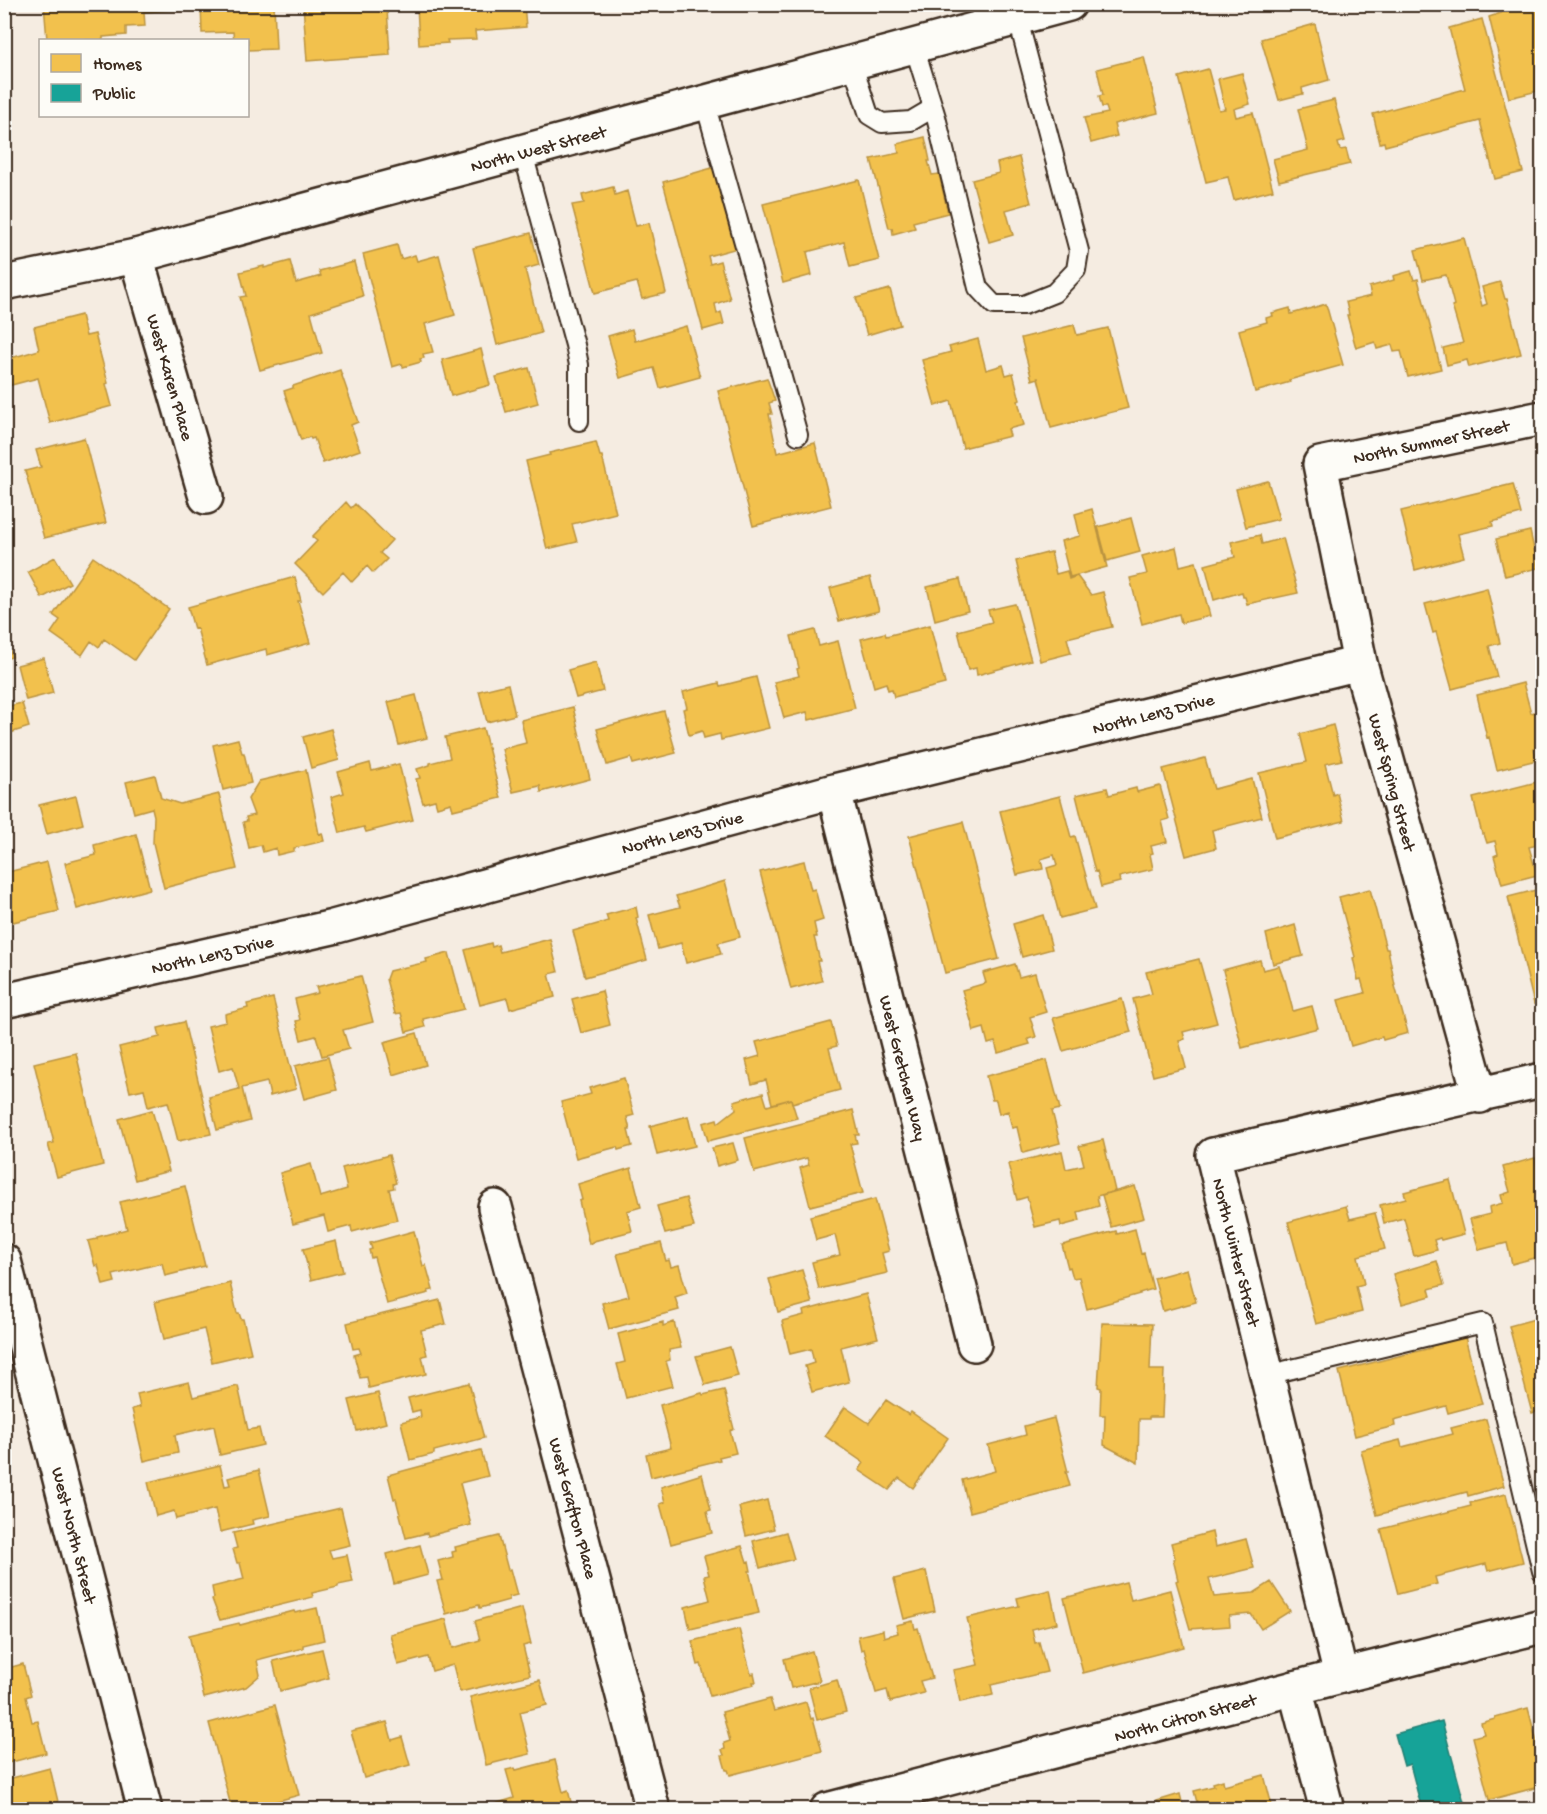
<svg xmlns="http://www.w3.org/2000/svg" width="1547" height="1814" font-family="'Gochi Hand',sans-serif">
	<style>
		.homes { fill: #f2c14e; stroke: #bb9440; stroke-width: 1.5 }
		.public { fill: #17a398; stroke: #227f73; stroke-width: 1.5 }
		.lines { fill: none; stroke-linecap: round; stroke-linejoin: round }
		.service-casing { stroke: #3b2a1e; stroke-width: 22 }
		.minor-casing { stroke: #3b2a1e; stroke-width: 38 }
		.tertiary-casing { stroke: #3b2a1e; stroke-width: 38 }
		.service { stroke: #fdfcf7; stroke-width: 18 }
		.minor { stroke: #fdfcf7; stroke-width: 33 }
		.tertiary { stroke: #fdfcf7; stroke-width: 33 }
		.labels { text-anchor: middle; stroke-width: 6; stroke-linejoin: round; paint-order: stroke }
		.street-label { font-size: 18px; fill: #3b2a1e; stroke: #fdfcf7 }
	</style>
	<rect width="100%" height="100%" fill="#f5ece1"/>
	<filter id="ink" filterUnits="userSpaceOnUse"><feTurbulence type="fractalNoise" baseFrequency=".0167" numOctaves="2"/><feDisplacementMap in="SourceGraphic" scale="12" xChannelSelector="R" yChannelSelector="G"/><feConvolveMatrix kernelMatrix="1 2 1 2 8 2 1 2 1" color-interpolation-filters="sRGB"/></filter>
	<g filter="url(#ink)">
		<path class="homes" d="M44,4H185V9L144,12L145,26L126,27V35L103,37V40H47Z
			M201,4H274L276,49L248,50V40H234L233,32L202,33Z
			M303,4H384L385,9H387L390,55L307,61Z
			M417,4H524L526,27L475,31L476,39L447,40L448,43L419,45Z
			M1511,4H1542V77L1539,78L1542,90L1509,98L1489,17L1501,13L1499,8Z
			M1482,19L1523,172L1495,179L1480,121L1385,146L1384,142L1380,143L1373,114L1465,89L1449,28Z
			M1315,24L1329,80L1302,88L1303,94L1279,100L1261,39Z
			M1144,57L1158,113L1114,124L1117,136L1091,143L1084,118L1108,113L1106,107H1102L1099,96L1103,95L1097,69Z
			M1208,69L1219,110L1225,109L1218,79L1242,73L1250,104L1234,109L1236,117L1253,113L1273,190L1234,200L1228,177L1206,182L1179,77Z
			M1334,100L1345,141L1338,143L1340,150L1346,149L1350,164L1279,181L1273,159L1308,150L1298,109Z
			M925,137L930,161H928L932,175L939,174L948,213L913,222L915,228L893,234L892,228H889L871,159L899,153L897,144Z
			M1019,157L1031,203L1006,210L1013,235L989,242L972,180L999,173L997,163Z
			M719,166L741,247L708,256L710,264L720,261L730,299L715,304L717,314L721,312L724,324L703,330L663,182Z
			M859,180L879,260L850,267L844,242L807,252L812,275L783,283L763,204Z
			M613,187L615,195L627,191L636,226L649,223L666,293L642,299L637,282L595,293L572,205L584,203L582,195Z
			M531,233L539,265L525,269L541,333L497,345L473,248Z
			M1464,238L1482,306L1487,304L1482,287L1500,282L1505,299H1507L1521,354L1469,367L1467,360L1447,365L1443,348L1463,343L1452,306L1454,305L1446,275L1423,280L1415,250Z
			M397,245L401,259L415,255L417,261L439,255L455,315L425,324L433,352L423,354L424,358L420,359L421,362L403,367L402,364L392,367L363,254Z
			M290,261L296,283L321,276L319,271L354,262L363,296L311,313L322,353L260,370L240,297L246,296L240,272L264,266V268Z
			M1411,271L1414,280L1418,279L1441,369L1408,377L1401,351L1394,352L1392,345L1377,349L1375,342L1356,348L1347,315H1349L1346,302L1371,296L1369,287L1394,280L1393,276Z
			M890,289L900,325L867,335L856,298Z
			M1326,304L1343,365L1289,380L1290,382L1255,392L1239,330L1267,322L1266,318L1273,316L1272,313L1290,308L1291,314Z
			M81,315L86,336L95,334L108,383L106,384L112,406L50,423L38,378L4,387V348L8,347L11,358L39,350L34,327Z
			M1074,325L1077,335L1108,328L1128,408L1051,428L1038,378L1032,380L1021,338Z
			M686,326L700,377L660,388L654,368L620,378L608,336L632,329L635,341Z
			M978,339L986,370L1003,365L1006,375L1013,373L1020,400L1018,401L1024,425L1008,429L1010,436L963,448L951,401L935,406L922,360L951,352L949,347Z
			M481,349L490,385L451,396L442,360Z
			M529,368L538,403L506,412L496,377Z
			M340,370L358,422L351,425L360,450L323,463L314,438L311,439L310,437L301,440L284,391L293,388V386Z
			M767,378L775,401L769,403L772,414H769L777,453L815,443L831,506L753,526L718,391Z
			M84,438L106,523L44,538L25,471L41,467L36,450Z
			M596,442L600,456H602L616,513L572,524L577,542L547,549L526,461L550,455L549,453Z
			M1268,481L1279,519L1246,527L1236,489Z
			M1513,484L1521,514L1492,522L1493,526L1458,534L1464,557L1415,570L1401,511Z
			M346,502L351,508L355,504L392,540L380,553L387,559L373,573L367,566L352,582L343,572L323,592L295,564L317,541L312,537Z
			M1092,509L1107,567L1070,577L1061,541L1080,536L1075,514Z
			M1131,518L1140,552L1107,561L1098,527Z
			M1530,531L1538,568L1505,576L1496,539Z
			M1260,535L1262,544L1283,538L1298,593L1247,604L1245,597H1243L1242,592L1214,600L1205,565L1235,557L1231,542Z
			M1176,547L1180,566L1196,562L1210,616L1181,623L1179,614L1142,624L1130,578L1147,574L1142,556Z
			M1051,552L1056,574L1067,571L1069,579L1077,576L1091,595L1103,592L1112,627L1067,638L1071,653L1040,661L1016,561Z
			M55,557L70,583L42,598L28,572Z
			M93,557L169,609L134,660L104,639L99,647L91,641L82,655L51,633L60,620L53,615Z
			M295,577L301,601H298L310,643L267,655L266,649L207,665L197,628L194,629L188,607Z
			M870,577L879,611L839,621L830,588Z
			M960,579L968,611L935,620L927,587Z
			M1487,588L1500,643L1489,646L1497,677L1452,689L1436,632L1433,633L1425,604Z
			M1015,604L1031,660L977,675L976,668L968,670L958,631L992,622L988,610Z
			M930,625L945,684L894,697L892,689L888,690L886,683L874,687L861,639L885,633L886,636Z
			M4,628L12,657L4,659Z
			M815,630L819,646L838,641L855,708L809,720L807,712L784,718L774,682L799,676L797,669L799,668L791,636Z
			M44,658L53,693L26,700L17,665Z
			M596,662L603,691L576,698L568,670Z
			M756,677L769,728L721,740L720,734L704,738L702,731L689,735L683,709L687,708L683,692L719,683L720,686Z
			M1523,683L1531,713L1542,710V746L1534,749L1537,760L1497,770L1489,737L1487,738L1477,695Z
			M508,684L515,715L487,722L479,691Z
			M416,695L427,738L399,745L388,702Z
			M22,703L29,727L4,735V707Z
			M573,707L590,779L541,792L540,786L513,792L502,749L526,743L521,720Z
			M664,711L676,753L633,764L631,758L607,765L597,729Z
			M1333,725L1342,760L1325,764L1333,795L1337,793L1344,821L1275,838L1259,773L1307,762L1300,734Z
			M483,728L501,798L453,810L451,803L437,807L435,800L423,803L416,779L420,778L417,769L430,765V763L450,758L445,737Z
			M331,729L339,760L311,768L303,737Z
			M238,739L242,753H244L251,783L223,790L213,745Z
			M1205,758L1214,789L1252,779L1262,817L1212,830L1216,848L1186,856L1163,769Z
			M370,763L372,771L399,764L413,820L366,832L364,827L340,833L331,797L344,793L338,772Z
			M306,770L319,834L322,833L324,841L294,848V851L277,855L276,848L263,852L261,845L249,848L243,822L247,821L246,817L254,815L248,799L259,781Z
			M155,775L161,798L180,804L219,794L237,869L164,888L153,843L154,816L152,808L134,813L126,782Z
			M1537,782V784L1542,783V835L1539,836L1541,844L1529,847L1537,875L1502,884L1494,856L1498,854L1495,841L1487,843L1484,834H1482L1473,798Z
			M1160,786L1169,819L1162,821L1167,842L1151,846L1153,853L1150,854L1153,869L1119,877L1120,882L1101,887L1097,871L1095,872L1076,795L1107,788L1109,795L1136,788L1137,792Z
			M76,796L83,824L47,834L39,805Z
			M1060,796L1071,837L1075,836L1095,909L1060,918L1047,868L1057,865L1054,855L1041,859L1043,869L1017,875L1000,811Z
			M963,822L999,959L945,973L909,836Z
			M136,834L150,889L77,909L65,863L96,855L94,845Z
			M804,861L811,890L815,889L823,920L814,923L817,937H814L820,961H817L822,981L791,989L760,872Z
			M47,862L59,911L13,922L11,916L4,918V873Z
			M725,881L740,937L718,943L721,954L686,963L681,943L658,949L649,915L680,907L676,896Z
			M1370,889L1386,949H1388L1395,986L1408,1033L1383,1040L1382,1037L1351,1046L1338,1000L1365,993L1361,979L1358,980L1353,958L1355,957L1339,897Z
			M1540,889L1542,901V1004V1002L1534,1004L1508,897Z
			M636,907L638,917L636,918L647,960L585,977L573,931L608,921L606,915Z
			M1043,915L1052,949L1022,957L1013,924Z
			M1295,925L1303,956L1273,964L1266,934Z
			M550,939L558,972L549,974L555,997L510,1009L507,998L480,1005L465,950L491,943L492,947L498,945L500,952Z
			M449,953L464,1009L423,1019L425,1027L406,1032L401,1013L395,1014L386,979L389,971L427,962L426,959Z
			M1199,959L1217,1023L1183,1032L1185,1039L1179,1041L1186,1068L1153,1076L1133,999L1152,994L1146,972Z
			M1260,960L1263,970L1279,966L1284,980H1285L1293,1011L1312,1006L1318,1028L1242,1048L1223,970Z
			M1015,964L1019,977L1035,973L1046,1012L1030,1017L1036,1037L1028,1039L1030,1044L998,1053L995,1042L988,1044L984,1028L974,1031L962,990L986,983L983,973Z
			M361,976L373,1022L343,1030L349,1049L322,1056L316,1036L301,1040L296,1021L300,1020L295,999L318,993L316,987Z
			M602,991L610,1025L581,1033L572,999Z
			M273,998L296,1089L270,1096L267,1082L242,1088L250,1121L217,1130L209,1097L239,1089L233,1067L219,1071L208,1026L226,1022L225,1014L248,1008L247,1004Z
			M1122,999L1131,1032L1063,1051L1053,1018Z
			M184,1022L211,1134L178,1141L168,1102L148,1107L144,1089L130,1092L119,1047L160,1037L158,1028Z
			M831,1022L837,1046L829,1048L840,1090L792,1103L791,1099L772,1104L766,1080L752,1084L746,1060L760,1056L756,1042Z
			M417,1033L426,1065L393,1075L384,1042Z
			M76,1053L103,1165L57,1177L48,1144L54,1143L34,1063Z
			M328,1057L337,1090L304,1099L295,1066Z
			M1047,1060L1060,1109L1052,1111L1060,1143L1023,1153L1017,1127L1012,1128L1008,1111L999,1114L996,1100H992L986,1076Z
			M624,1078L634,1115L627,1117L630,1130H628L632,1146L618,1150L617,1147L576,1158L561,1102L591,1094L589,1088Z
			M763,1093L767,1106L791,1099L797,1118L708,1141L703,1123L717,1119L718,1123L736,1109L734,1101Z
			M152,1110L169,1171L135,1180L119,1119Z
			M853,1110L859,1135H855L857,1143L850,1144L863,1193L810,1206L800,1168L809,1165L807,1158L754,1172L745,1138Z
			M688,1116L695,1146L657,1155L650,1126Z
			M1103,1140L1115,1191L1097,1196L1099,1206L1078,1212L1080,1221L1061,1226L1060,1221L1035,1227L1027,1197L1017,1200L1008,1164L1062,1151L1066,1169L1084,1165L1079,1146Z
			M733,1143L738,1160L717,1166L712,1148Z
			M389,1155L396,1183L393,1184L394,1188L389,1189L397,1220L352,1232L351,1226L328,1232L324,1216L293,1224L280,1173L311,1164L320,1197L347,1189L342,1168Z
			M1535,1158L1542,1187V1274L1539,1275L1534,1258L1512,1264L1507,1243L1479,1250L1470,1219L1490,1214L1489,1207L1503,1203L1501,1195L1510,1192L1503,1167Z
			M631,1168L641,1207L627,1211L632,1231L594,1241L589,1244L579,1201L582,1200L578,1184Z
			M1450,1180L1464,1234L1441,1240L1440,1238L1434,1240L1437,1250L1414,1256L1404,1218L1384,1223L1380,1205L1406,1198L1404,1192Z
			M185,1186L205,1266L165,1276L162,1263L113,1275L115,1282L103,1285L98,1265L95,1266L88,1241L97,1239V1237L127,1229L120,1202Z
			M1135,1186L1144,1218L1111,1227L1102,1195Z
			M686,1198L694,1227L665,1234L657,1206Z
			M875,1199L889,1251L882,1253L887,1273L819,1289L812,1262L840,1255L835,1235L816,1240L810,1216Z
			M1346,1206L1350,1219L1375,1213L1385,1249L1358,1256L1364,1284L1356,1286L1362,1312L1316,1324L1288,1222Z
			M1135,1229L1141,1254L1144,1253L1153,1289L1139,1293L1140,1294L1087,1309L1079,1277L1073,1278L1070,1267L1068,1268L1062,1245L1116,1231L1117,1234Z
			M414,1231L423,1266L426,1265L433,1290L428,1291L429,1293L387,1304L374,1257L371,1258L369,1250L372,1249L370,1243Z
			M336,1241L343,1272L311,1280L303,1249Z
			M661,1243L666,1261L669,1260L671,1267L679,1265L687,1293L675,1297L679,1310L609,1329L602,1303L629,1296L617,1254Z
			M1437,1261L1444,1285L1429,1289L1431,1296L1402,1304L1393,1274Z
			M1187,1269L1196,1302L1163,1311L1154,1278Z
			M802,1270L812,1303L778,1312L769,1279Z
			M230,1283L237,1313H239L241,1319H243L251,1353L212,1362L204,1329L164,1339L155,1302Z
			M866,1294L878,1338L841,1347L849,1382L812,1392L805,1366L814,1363L811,1349L790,1354L782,1321L804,1315L803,1311Z
			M440,1300L446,1324L421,1330L427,1355L422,1356L426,1374L369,1388L367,1377L360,1378L354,1355L361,1353L359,1348L353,1349L347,1323Z
			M1542,1317V1410L1532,1413L1509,1326Z
			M663,1322V1326L674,1322L681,1348L669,1350L670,1360L666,1361L673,1386L626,1398L617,1364L625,1362L618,1334Z
			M1102,1323L1152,1324L1150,1370H1164L1162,1417H1149V1419H1139L1138,1463L1104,1445L1105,1415H1100L1101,1388L1098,1387Z
			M1465,1337L1482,1404L1448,1413L1446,1406L1394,1420L1395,1426L1355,1436L1339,1371L1431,1348V1346Z
			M730,1347L738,1376L705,1385L696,1356Z
			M189,1382L193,1397L238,1386L248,1430L259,1428L263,1445L220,1455L214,1426L175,1435L178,1453L144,1461L132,1409L140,1407L137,1394Z
			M469,1383L484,1438L434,1451V1454L410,1460L401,1422L421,1417L420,1410L412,1412L408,1398Z
			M724,1390L734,1429L730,1431L736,1453L719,1457L720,1460L651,1477L646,1454L671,1448L660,1405L702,1393L703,1395Z
			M378,1393L386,1423L357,1431L349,1400Z
			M886,1400L909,1415L911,1412L948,1438L913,1488L899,1478L889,1490L859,1470L864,1463L825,1436L845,1407L869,1423Z
			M1054,1418L1068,1472H1066L1070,1486L970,1512L962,1480L995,1471L988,1445L1026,1435L1024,1426Z
			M1486,1419L1504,1486L1468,1496L1467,1492L1377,1515L1361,1450L1400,1440L1402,1447L1453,1434L1451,1428Z
			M481,1450L488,1476L460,1483L471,1525L428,1536L427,1533L406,1538L396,1499H394L388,1475Z
			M220,1465L225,1486L230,1485L228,1478L259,1470L270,1516L252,1520L253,1524L220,1532L215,1509L176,1519L174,1511L156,1516L148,1482Z
			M702,1474L711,1510L707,1511L712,1533L671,1544L660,1504L665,1502L661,1487Z
			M1506,1494L1523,1562L1488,1571L1486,1564L1435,1577L1437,1584L1398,1594L1381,1529L1471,1506L1470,1503Z
			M767,1500L774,1529L746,1536L739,1507Z
			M341,1508L350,1545L329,1550L332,1558L347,1555L353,1582L338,1585V1587L312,1593L313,1597L220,1620L212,1599L214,1598L212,1587L244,1579L240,1563H237L233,1549L237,1548L233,1533Z
			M786,1532L794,1559L760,1568L753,1541Z
			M1212,1532L1215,1547L1246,1539L1254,1568L1209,1579L1214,1597L1254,1593L1271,1582L1290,1611L1261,1629L1251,1614L1229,1616L1230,1626L1190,1629L1176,1581L1178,1580L1173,1559L1175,1558L1171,1543Z
			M499,1536L508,1570L510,1569L517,1595L509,1597V1600L480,1608L479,1605L446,1614L437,1581L443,1580L438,1561L453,1557L452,1552L456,1551L455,1547Z
			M420,1545L428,1575L394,1584L387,1554Z
			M742,1546L747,1562L749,1561L751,1571H749L759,1613L690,1629L685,1607L710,1600L704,1576L709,1575L704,1556Z
			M926,1571L935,1611L904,1619L894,1579Z
			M1126,1582L1131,1600L1170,1590L1184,1647L1083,1673L1064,1598Z
			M1050,1590L1057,1623L1032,1629L1035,1643L1039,1642L1047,1672L991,1685L993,1695L960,1702L953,1670L978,1665L967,1618L1019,1606L1017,1598Z
			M4,1595L8,1609L5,1610L10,1632L4,1633Z
			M317,1608L324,1640L303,1645V1648L257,1660L260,1675L246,1687L204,1698L189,1635L239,1623L240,1625L294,1611L295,1613Z
			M522,1608L531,1644L523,1646L530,1675L460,1692L453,1665L432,1671L428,1657L398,1665L390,1634L446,1619L453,1648L480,1640L475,1621Z
			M913,1621L915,1629L918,1628L932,1678L920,1681L924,1693L890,1702L887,1690L876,1693L864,1649L861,1650L858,1636L883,1630L884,1637L898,1633L896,1625Z
			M739,1629L751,1674L754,1673L756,1682H753L754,1685L710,1696L701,1664L698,1665L692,1641Z
			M322,1649L329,1678L280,1691L273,1661Z
			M812,1651L820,1681L791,1688L784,1659Z
			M23,1664L31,1695L26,1697L32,1722L38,1721L46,1753L4,1764V1669Z
			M540,1680L547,1705L520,1712L530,1754L486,1765L470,1697Z
			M837,1680L846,1712L817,1720L809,1688Z
			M770,1699L774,1711L806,1702L811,1719L813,1718L822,1751L730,1775L728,1770H726L722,1756L724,1755L722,1750L725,1749L724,1743L730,1741L722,1712Z
			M275,1705L299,1795L245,1810H232L209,1723Z
			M1528,1708L1542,1762V1786L1489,1800L1473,1737L1484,1734L1481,1723L1495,1719V1717Z
			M387,1722L392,1740L402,1737L410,1765L364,1778L351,1731Z
			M555,1760L563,1792L568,1790L573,1810H475L514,1798L506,1770L515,1768L516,1770Z
			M50,1768L60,1810H11L9,1801L4,1803V1780Z
			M1264,1775L1273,1810H1199L1194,1791L1214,1786L1213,1783L1223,1780L1224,1786Z
			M1180,1794L1184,1810H1151L1150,1805L1158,1804L1157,1801Z"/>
		<path class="public" d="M1442,1721L1464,1802L1437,1810H1422L1410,1764L1404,1766L1395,1734Z"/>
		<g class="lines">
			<defs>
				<path id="service" d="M979,4L985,27
					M914,46L936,117L978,288L994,305H1024L1054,293L1076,270L1079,251L1016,12
					M852,63L869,115L882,123L911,121L933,108
					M705,103L798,435
					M523,153L575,345L579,365V421
					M1267,1375L1483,1323L1542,1571"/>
				<path id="minor" d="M136,256L206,497
					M834,791L974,1344
					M4,1001L333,927L834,791L1360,663
					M1480,1096L1360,663L1320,464L1542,418
					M495,1207L653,1810
					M1341,1676L1213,1155L1542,1080
					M1295,1688L1327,1810"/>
				<path id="tertiary" d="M4,283L136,256L1069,4
					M4,1261L145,1810
					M827,1810L1341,1676L1542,1626"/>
			</defs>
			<use href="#service" class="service-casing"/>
			<use href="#minor" class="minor-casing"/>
			<use href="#tertiary" class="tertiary-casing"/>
			<use href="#service" class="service"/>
			<use href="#minor" class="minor"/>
			<use href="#tertiary" class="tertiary"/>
		</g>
	</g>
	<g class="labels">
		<g class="street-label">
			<text transform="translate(538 148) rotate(-15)" y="6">North West Street</text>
			<text transform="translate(171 377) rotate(74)" y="6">West Karen Place</text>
			<text transform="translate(1431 441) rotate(-12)" y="6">North Summer Street</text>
			<text transform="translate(1153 713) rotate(-14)" y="6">North Lenz Drive</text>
			<text transform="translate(1393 782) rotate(75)" y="6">West Spring Street</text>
			<text transform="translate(682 832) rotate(-15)" y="6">North Lenz Drive</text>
			<text transform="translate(212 954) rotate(-13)" y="6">North Lenz Drive</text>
			<text transform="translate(904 1068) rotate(76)" y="6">West Gretchen Way</text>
			<text transform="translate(1237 1252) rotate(76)" y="6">North Winter Street</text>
			<text transform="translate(574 1508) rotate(75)" y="6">West Grafton Place</text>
			<text transform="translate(75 1535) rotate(76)" y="6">West North Street</text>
			<text transform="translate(1185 1717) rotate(-15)" y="6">North Citron Street</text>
		</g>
	</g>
	<rect width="1547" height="1814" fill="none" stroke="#fdfcf7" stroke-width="24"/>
	<rect x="12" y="12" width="1523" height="1790" fill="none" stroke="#3b2a1e" stroke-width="2" filter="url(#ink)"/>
	<rect x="39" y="39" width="210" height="78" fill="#fdfcf7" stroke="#afa8a0" stroke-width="1.5"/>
	<rect x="51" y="54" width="30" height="18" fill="#f2c14e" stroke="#afa8a0" stroke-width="1.5"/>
	<text x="93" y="69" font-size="18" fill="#3b2a1e">Homes</text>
	<rect x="51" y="84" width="30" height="18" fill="#17a398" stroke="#afa8a0" stroke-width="1.5"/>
	<text x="93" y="99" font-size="18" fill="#3b2a1e">Public</text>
</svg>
